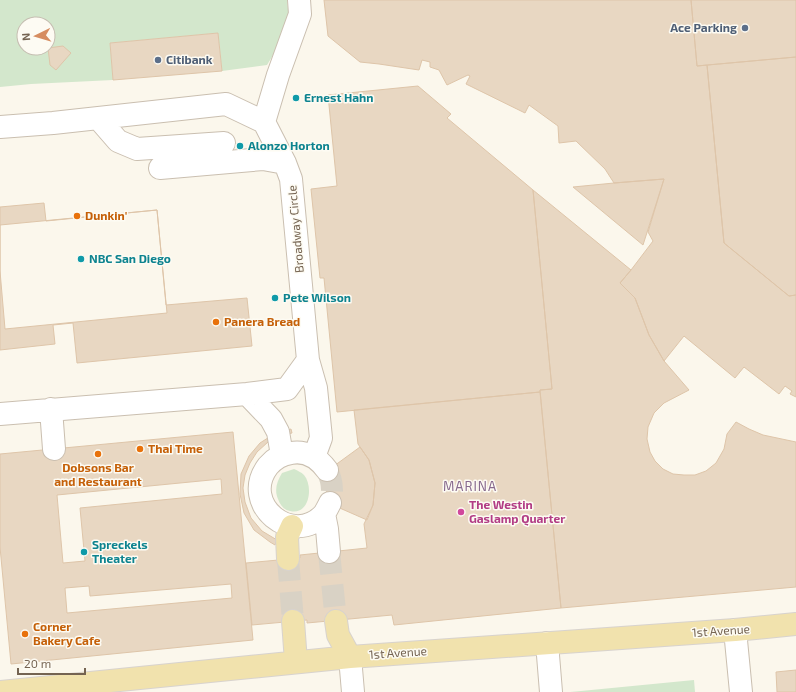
<svg xmlns="http://www.w3.org/2000/svg" width="796" height="692" font-family="'Exo 2',sans-serif">
	<style>
		.green { fill: #d3e7cc; fill-rule: evenodd }
		.building { fill: #e8d7c2; stroke: #dec5a9; fill-rule: evenodd }
		.lines { fill: none; stroke-linecap: round; stroke-linejoin: round }
		.minor-tunnel { stroke: #d9d2c5; stroke-width: 22; stroke-dasharray: 22 11; stroke-linecap: butt }
		.major-tunnel { stroke: #d9d2c5; stroke-width: 22; stroke-dasharray: 22 11; stroke-linecap: butt }
		.minor-casing { stroke: #cabfb0; stroke-width: 24 }
		.major-casing { stroke: #d8d3ce; stroke-width: 24 }
		.minor { stroke: #fff; stroke-width: 22 }
		.major { stroke: #f1e2ad; stroke-width: 22 }
		.service-dot { fill: #5c6f8a; stroke: #fdfbf3; stroke-width: 1.5 }
		.culture-dot { fill: #0f9aa8; stroke: #fdfbf3; stroke-width: 1.5 }
		.food-dot { fill: #e8710a; stroke: #fdfbf3; stroke-width: 1.5 }
		.hotel-dot { fill: #d1479c; stroke: #fdfbf3; stroke-width: 1.5 }
		.labels { text-anchor: middle; stroke-width: 3; stroke-linejoin: round; paint-order: stroke }
		.service-label { font-size: 12px; font-weight: bold; fill: #4e5e75; stroke: #fdfbf3; text-anchor: end }
		.culture-label { font-size: 12px; font-weight: bold; fill: #0d838f; stroke: #fdfbf3; text-anchor: start }
		.food-label { font-size: 12px; font-weight: bold; fill: #c56008; stroke: #fdfbf3; text-anchor: start }
		.street-label { font-size: 12px; fill: #746351; stroke: #fdfbf3 }
		.hotel-label { font-size: 12px; font-weight: bold; fill: #b23c85; stroke: #fdfbf3; text-anchor: start }
		.neighbourhood-label { font-size: 13px; letter-spacing: 1px; fill: #886a8e; stroke: #fdfbf3 }
	</style>
	<rect width="100%" height="100%" fill="#fbf7ec"/>
	<path class="green" d="M0,0H287L290,27L267,65L222,71L218,33L110,43L113,80L31,84L0,87ZM24,24H48V48H24Z
		M294,469C298,471 301,472 304,475C314,487 309,516 290,511C284,510 280,505 278,499C274,490 277,481 282,473Z
		M694,680L695,692H570L581,691Z"/>
	<path class="building" d="M324,0H691L697,66L707,65L724,243L789,296L796,295V397L790,394L792,391L785,386L779,394L744,367L735,378L684,336L664,361L649,335L635,298L620,283L631,270L653,241L648,232L664,179L614,183L605,169L576,141L559,143L558,126L529,105L525,113L466,84L470,76L468,75L447,85L439,70L430,67V62L422,60L419,70L379,64L360,62L328,36Z
		M691,0H796V57L697,66Z
		M218,33L222,71L113,80L110,43Z
		M63,46L71,53L56,70L50,65L48,48Z
		M796,57V295L789,296L724,243L707,65Z
		M418,86L451,114L447,118L533,190L552,389L540,390V392L337,412L324,278H320L311,189L337,186L328,95Z
		M664,179L643,245L573,187L614,183Z
		M533,190L631,270L620,283L635,298L649,335L664,361L689,390L664,403L654,413L648,427L647,439L650,452L655,461L663,469L673,474L684,475H695L706,471L716,463L724,449L727,434L736,422L749,429L763,435L796,442V587L561,608L540,390L552,389Z
		M44,203L46,221L157,210L166,305L247,298L252,346L77,363L73,323L53,325L55,344L0,350V207Z
		M157,210L167,313L5,329L0,271V225Z
		M540,392L561,608L394,625L392,615L307,623V620L252,625L246,563L300,558V555L367,548L364,524L373,505L375,483L369,460L358,444L354,410Z
		M291,429L292,433L279,436L268,442L257,452L250,463L245,475L243,488L245,502L251,518L262,531L277,540L275,545L270,542L254,530L244,513L240,494L241,474L249,456L260,443L274,434Z
		M233,432L253,640L11,664L0,547V454ZM221,479L222,494L80,508L85,561L63,563L57,495ZM231,584L232,598L67,613L65,588L89,586L90,596Z
		M360,447L369,460L375,483L373,505L367,520L326,502L327,487L323,474Z
		M796,670V692H777L776,672Z"/>
	<g class="lines">
		<path class="minor-tunnel" d="M327,470C333,482 333,492 330,503
			M329,552L336,621"/>
		<path class="major-tunnel" d="M288,559L293,621"/>
		<defs>
			<path id="minor" d="M98,118L118,141L137,149L224,143
				M264,122L278,75L300,14L299,0
				M0,127L53,123L226,104L264,122L285,163L291,179L308,360L287,389L247,394L0,414
				M160,168L263,159L285,163
				M308,360L316,388L321,438L314,457
				M247,394L271,419L278,432L282,455
				M51,409L54,449
				M327,470C319,459 306,450 291,453C282,454 274,459 268,466C239,504 293,548 324,514C326,511 328,507 330,503
				M324,514L327,529L329,552
				M735,630L741,692
				M547,643L551,692
				M350,657L353,692"/>
			<path id="major" d="M288,559L287,537L292,526
				M293,621L296,662
				M336,621L338,635L350,657
				M0,692L350,657L735,630L796,624"/>
		</defs>
		<use href="#minor" class="minor-casing"/>
		<use href="#major" class="major-casing"/>
		<use href="#minor" class="minor"/>
		<use href="#major" class="major"/>
	</g>
	<g class="service-dot">
		<circle cx="745" cy="28" r="4"/>
		<circle cx="158" cy="60" r="4"/>
	</g>
	<g class="culture-dot">
		<circle cx="296" cy="98" r="4"/>
		<circle cx="240" cy="146" r="4"/>
		<circle cx="81" cy="259" r="4"/>
		<circle cx="275" cy="298" r="4"/>
		<circle cx="84" cy="552" r="4"/>
	</g>
	<g class="food-dot">
		<circle cx="77" cy="216" r="4"/>
		<circle cx="216" cy="322" r="4"/>
		<circle cx="140" cy="449" r="4"/>
		<circle cx="98" cy="454" r="4"/>
		<circle cx="25" cy="634" r="4"/>
	</g>
	<circle class="hotel-dot" cx="461" cy="512" r="4"/>
	<g class="labels">
		<g class="service-label">
			<text x="737" y="32">Ace Parking</text>
			<text x="166" y="64" text-anchor="start">Citibank</text>
		</g>
		<g class="culture-label">
			<text x="304" y="102">Ernest Hahn</text>
			<text x="248" y="150">Alonzo Horton</text>
			<text x="89" y="263">NBC San Diego</text>
			<text x="283" y="302">Pete Wilson</text>
			<text x="92" y="549">Spreckels<tspan x="92" dy="14">Theater</tspan></text>
		</g>
		<g class="food-label">
			<text x="85" y="220">Dunkin'</text>
			<text x="224" y="326">Panera Bread</text>
			<text x="148" y="453">Thai Time</text>
			<text x="98" y="472" text-anchor="middle">Dobsons Bar<tspan x="98" dy="14">and Restaurant</tspan></text>
			<text x="33" y="631">Corner<tspan x="33" dy="14">Bakery Cafe</tspan></text>
		</g>
		<g class="street-label">
			<text transform="translate(296 229) rotate(-95)" y="4">Broadway Circle</text>
			<text transform="translate(721 631) rotate(-4)" y="4">1st Avenue</text>
			<text transform="translate(398 653) rotate(-4)" y="4">1st Avenue</text>
		</g>
		<g class="hotel-label">
			<text x="469" y="509">The Westin<tspan x="469" dy="14">Gaslamp Quarter</tspan></text>
		</g>
		<g class="neighbourhood-label">
			<text x="470" y="491">MARINA</text>
		</g>
	</g>
	<g transform="translate(36 36) rotate(265)"><circle r="19" fill="#fdfbf3" stroke="#c6beb2"/>
	<path d="M0-3L7 15L0 10L-7 15Z" fill="#d68d60"/>
	<text y="-6" font-size="11" font-weight="bold" text-anchor="middle" fill="#746351">N</text>
	</g>
	<path d="M18 668v6h67v-6" fill="none" stroke="#746351" stroke-width="2"/>
	<text x="24" y="668" font-size="12" fill="#746351" stroke="#fdfbf3" stroke-width="3" paint-order="stroke">20 m</text>
</svg>
